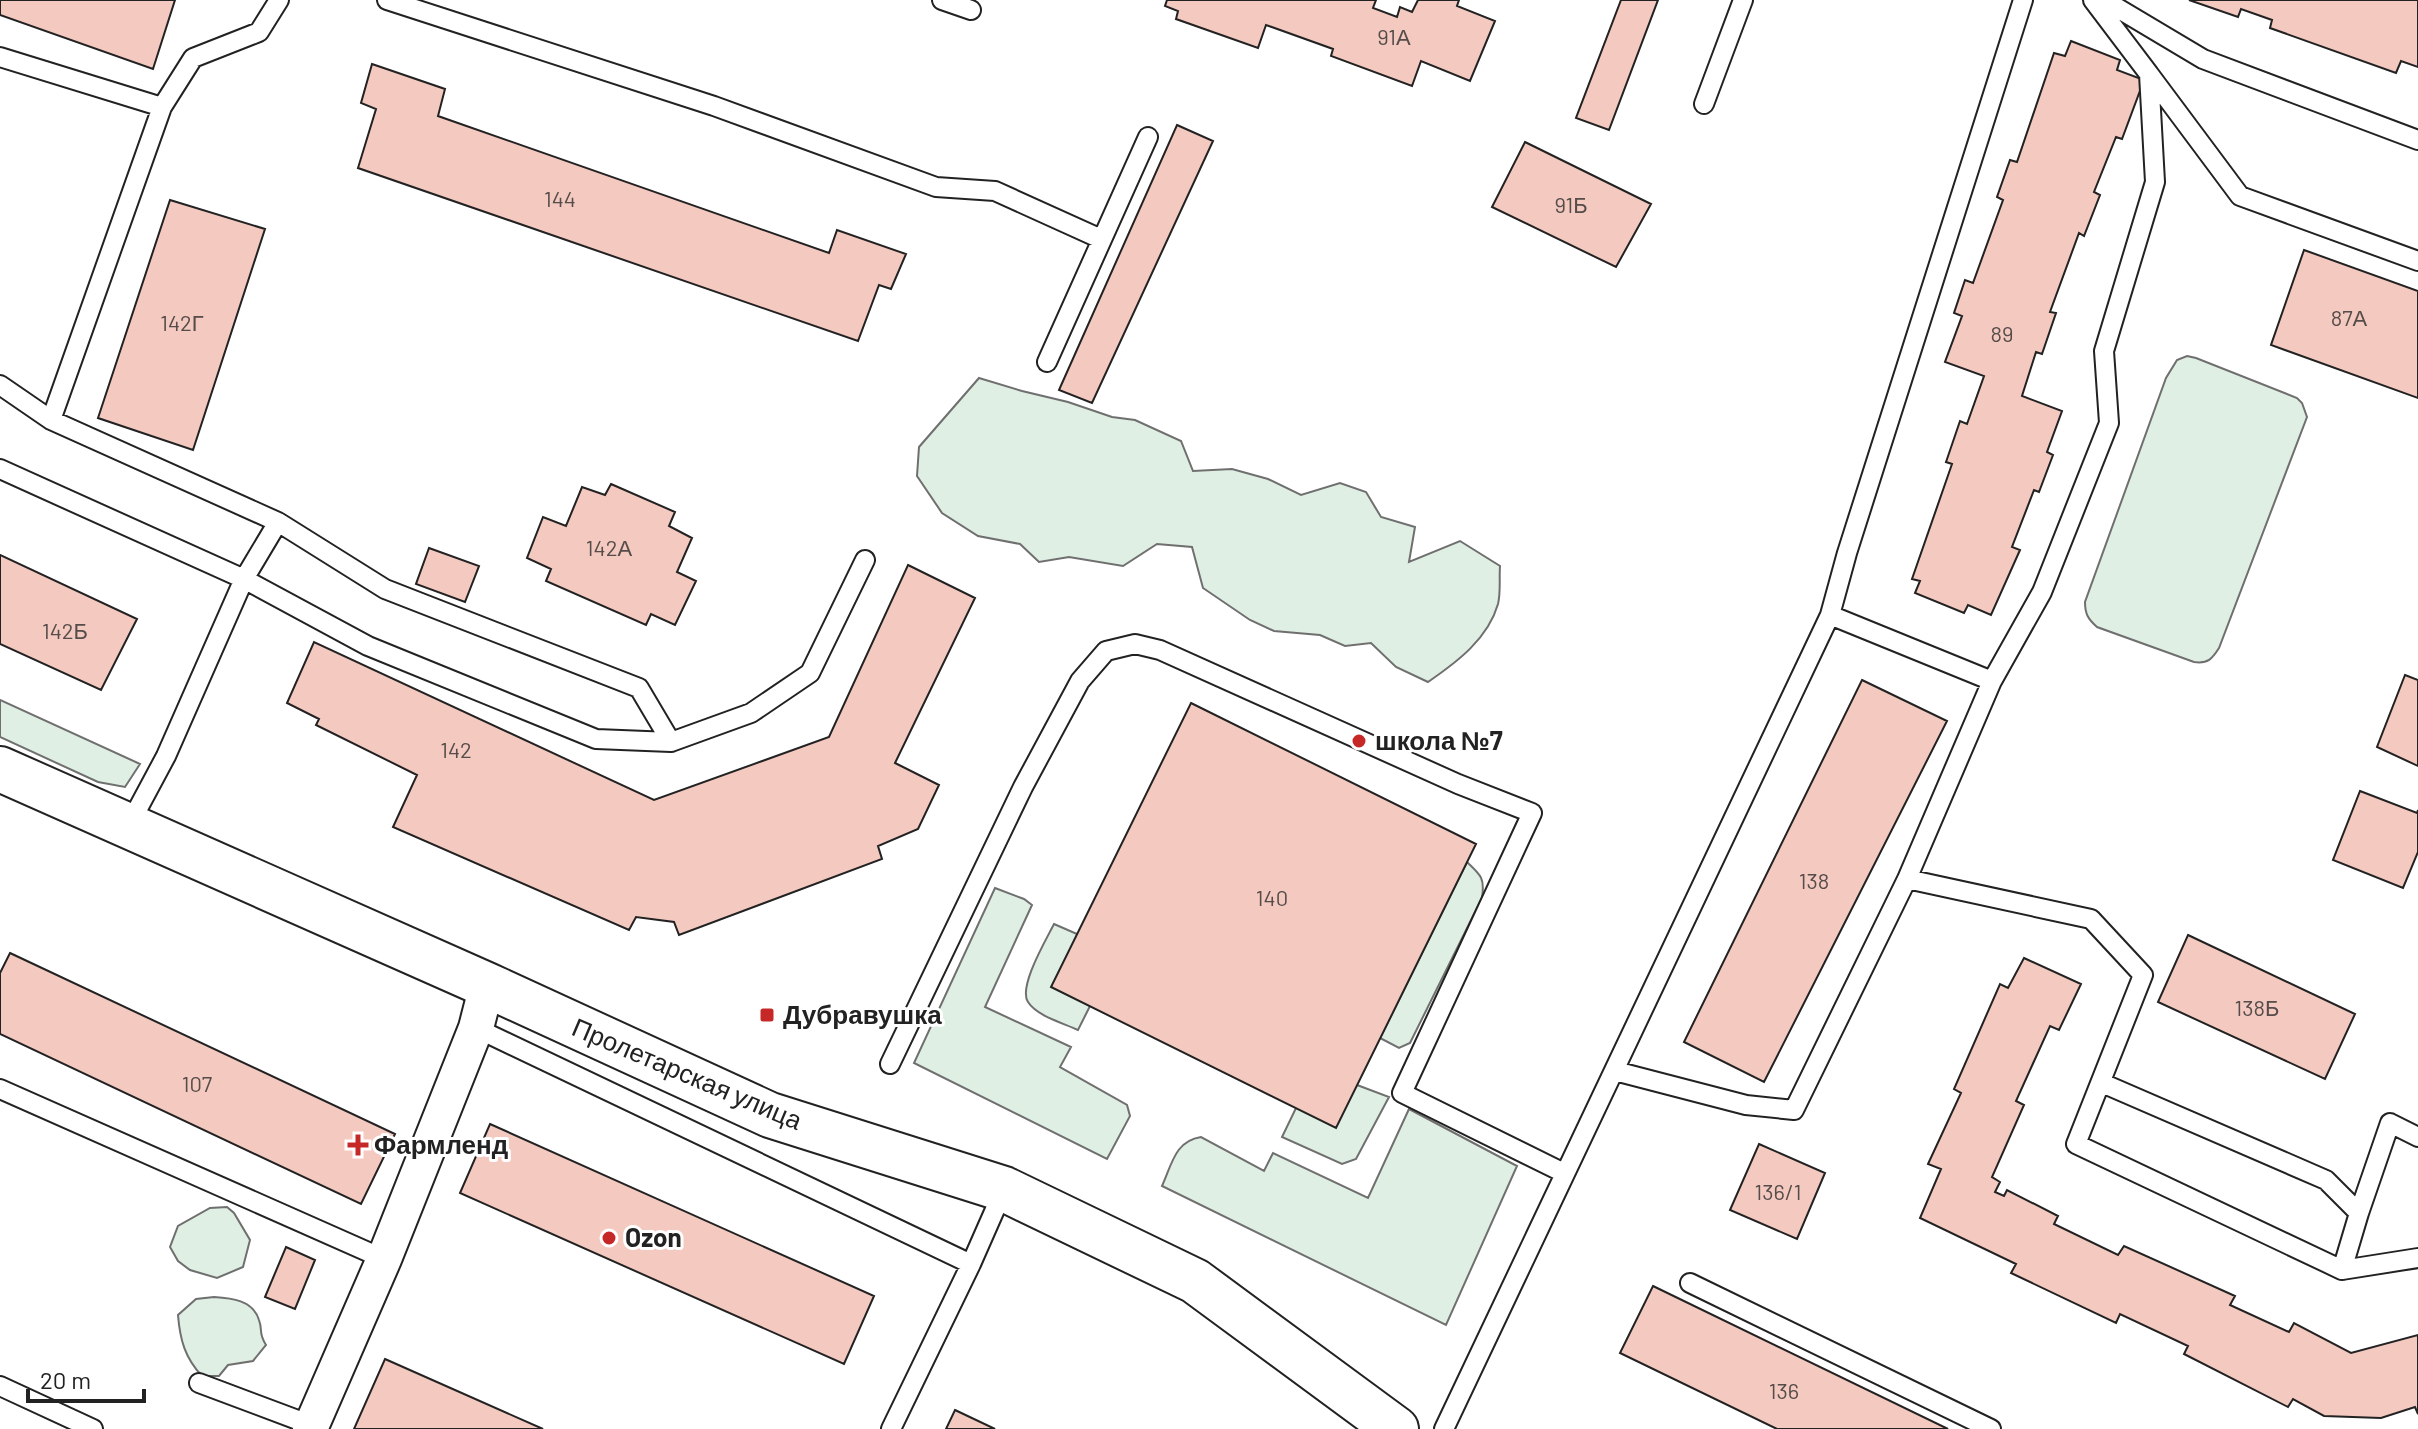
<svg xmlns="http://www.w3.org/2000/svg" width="2418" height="1429" font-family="Barlow,sans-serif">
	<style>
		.green { fill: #e0efe3; stroke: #6f6f6f; stroke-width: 2 }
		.building { fill: #f3c9c0; stroke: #222; stroke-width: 2 }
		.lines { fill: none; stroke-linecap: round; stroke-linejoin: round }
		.lane-casing { stroke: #222; stroke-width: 22 }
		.street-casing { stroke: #222; stroke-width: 38 }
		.secondary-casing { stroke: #222; stroke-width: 48 }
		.lane { stroke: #fff; stroke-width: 18 }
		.street { stroke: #fff; stroke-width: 34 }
		.secondary { stroke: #fff; stroke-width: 44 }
		.poi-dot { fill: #c62828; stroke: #fff; stroke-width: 3 }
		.labels { text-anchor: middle; stroke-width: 6; stroke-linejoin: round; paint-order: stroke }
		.number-label { font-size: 22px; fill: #564c4a }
		.poi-label { font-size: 26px; font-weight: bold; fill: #222; stroke: #fff; text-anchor: start }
		.street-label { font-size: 26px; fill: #222; stroke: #fff }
	</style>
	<rect width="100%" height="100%" fill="#fff"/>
	<path class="green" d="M2187,356L2196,358L2297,398L2302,403L2307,417L2219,648C2212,659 2208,664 2194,662L2097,627C2088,619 2085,614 2085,602L2166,378L2177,360Z
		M979,378L1022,391L1068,402L1112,417L1135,420L1181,441L1193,471L1232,469L1268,479L1301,495L1340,483L1366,492L1381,517L1415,527L1409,562L1460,541L1500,566C1499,578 1501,592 1498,604C1488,639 1457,662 1428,682L1396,667L1371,643L1345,646L1320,635L1274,631L1250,620L1203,588L1192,547L1157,544L1123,566L1069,557L1039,562L1020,544L978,536L942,513L917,476L919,447Z
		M0,700L140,764L125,787L98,782L0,737Z
		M1467,862C1481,875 1485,878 1482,898L1410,1043L1399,1048L1380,1038Z
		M995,888L1024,899L1032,905L985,1007L1071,1047L1060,1067L1127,1105L1130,1116L1107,1159L914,1063Z
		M1054,924L1077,934L1090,1006L1078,1030C1063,1023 1037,1016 1028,1002C1018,987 1046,940 1054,924Z
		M1357,1085L1389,1097L1356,1159L1342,1164L1282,1137L1296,1108Z
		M1409,1109L1517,1166L1446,1325L1162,1186C1172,1164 1175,1141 1201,1137L1264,1171L1273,1153L1368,1198Z
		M227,1207L234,1213L250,1240L243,1267L217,1278L190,1270L178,1261L170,1247L178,1226L210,1208Z
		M214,1297C231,1298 253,1300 259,1320C263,1331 258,1332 266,1345L253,1361L228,1365L219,1376H202C185,1358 180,1340 178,1315L196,1299Z"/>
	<path class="building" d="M0,0H175L153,69L0,15Z
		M1167,0H1376L1373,8L1397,17L1400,7L1412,12L1418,0H1459L1457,6L1495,21L1470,81L1421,61L1412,86L1331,56L1333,49L1266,25L1258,48L1176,19L1178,11L1165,6Z
		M1621,0H1658L1609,130L1576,118Z
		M2189,0H2418V67L2401,61L2396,73L2270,28L2272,20L2241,9L2238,17Z
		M2071,41L2120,60L2117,70L2144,80L2122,139L2116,137L2094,192L2100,195L2084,236L2079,233L2050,312L2056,313L2042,354L2036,352L2022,396L2062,411L2047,452L2053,455L2039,492L2034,490L2012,547L2020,550L1991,615L1968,605L1964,613L1915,593L1920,581L1912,579L1952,464L1946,462L1960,421L1967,424L1984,376L1945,362L1962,316L1954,313L1965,280L1973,283L2003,200L1997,197L2010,160L2017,162L2054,53L2065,56Z
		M372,64L445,89L438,116L829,253L837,230L906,254L891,289L879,285L858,341L358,168L376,109L361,103Z
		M1177,125L1213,141L1092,403L1059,390Z
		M1525,142L1651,204L1616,267L1492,207Z
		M170,200L265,229L193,450L98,418Z
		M2304,250L2418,291V398L2271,345Z
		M611,484L675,512L669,526L692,538L677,572L696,581L675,625L651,614L646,625L546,581L551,569L527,558L543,517L566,526L582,487L605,495Z
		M429,548L479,566L465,602L416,584Z
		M0,555L137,619L101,690L0,644Z
		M908,565L975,598L895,763L939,785L918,829L878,846L882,859L679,935L674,922L636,917L629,930L393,827L417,775L316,725L319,719L287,703L314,642L654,800L829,737Z
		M2405,675L2418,680V766L2377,747Z
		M1862,680L1947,721L1764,1082L1684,1042Z
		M1191,703L1476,844L1336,1128L1051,987Z
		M2360,791L2417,813L2418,810V852L2403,888L2333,860Z
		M2188,935L2355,1014L2325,1079L2158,1002Z
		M10,953L395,1134L361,1204L0,1034V973Z
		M2024,958L2081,984L2059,1030L2050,1026L2016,1101L2024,1105L1992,1177L2000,1182L1995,1192L2004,1196L2007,1190L2058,1216L2054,1224L2118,1255L2124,1246L2235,1296L2230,1305L2289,1332L2294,1323L2351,1353L2418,1335V1414L2415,1407L2381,1418L2324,1416L2293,1399L2288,1407L2184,1354L2188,1346L2120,1314L2116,1323L2011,1273L2016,1264L1920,1218L1941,1169L1928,1164L1961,1093L1954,1089L2000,984L2008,988Z
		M490,1124L874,1296L844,1364L460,1193Z
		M1759,1144L1825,1173L1797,1239L1730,1210Z
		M286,1247L315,1260L295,1309L265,1297Z
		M1653,1286L1948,1429H1777L1620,1353Z
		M385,1359L543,1429H354Z
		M955,1410L995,1429H946Z"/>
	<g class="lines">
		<defs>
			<path id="lane" d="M387,0L714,106L936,187L995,191L1101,239
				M942,0L971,10
				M2104,0L2203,59L2418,140
				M0,57L162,107L193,58L259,32L279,0
				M2149,74L2240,196L2418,261
				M1704,104L1743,0
				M1047,362L1148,137
				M0,385L51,420L278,522L244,579L166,756L128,827
				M51,420L162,107
				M0,469L244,579L368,646L596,739L671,742L751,713L810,673L865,560
				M278,522L385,589L639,688L671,742
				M1830,615L1992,681
				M1907,879L2091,919L2143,975L2076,1144L2342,1270L2418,1258
				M476,1028L971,1264
				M890,1064L1023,787L1080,681L1106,651L1135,644L1160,650L1458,784L1532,813L1402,1093L1564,1173
				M1615,1071L1746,1105L1794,1110L1907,879L1992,681L2042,592L2109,423L2104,351L2155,182L2149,74L2093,0
				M2102,1083L2326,1180L2359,1213L2342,1270
				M0,1089L384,1259
				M2359,1213L2390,1123L2418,1137
				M1690,1283L1991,1429
				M199,1383L311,1425
				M0,1386L93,1429
				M891,1429L971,1264L1004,1189
				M1444,1429L1830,615L1847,553L2023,0"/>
			<path id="street" d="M310,1429L384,1259L476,1028L487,985"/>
			<path id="secondary" d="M0,769L487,985L770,1115L1004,1189L1195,1281L1396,1429"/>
		</defs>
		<use href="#lane" class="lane-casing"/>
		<use href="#street" class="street-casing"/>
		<use href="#secondary" class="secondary-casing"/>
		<use href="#lane" class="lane"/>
		<use href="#street" class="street"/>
		<use href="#secondary" class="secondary"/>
	</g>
	<g class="poi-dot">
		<circle cx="1359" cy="741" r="8"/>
		<rect x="759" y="1007" width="16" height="16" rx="4"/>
		<path d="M354 1133h8v8h8v8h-8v8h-8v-8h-8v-8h8z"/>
		<circle cx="609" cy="1238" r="8"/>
	</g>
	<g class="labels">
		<g class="number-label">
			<text x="1394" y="45">91А</text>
			<text x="560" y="207">144</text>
			<text x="1571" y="213">91Б</text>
			<text x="2349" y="326">87А</text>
			<text x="182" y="331">142Г</text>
			<text x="2002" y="342">89</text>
			<text x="609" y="556">142А</text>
			<text x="65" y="639">142Б</text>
			<text x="456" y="758">142</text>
			<text x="1814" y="889">138</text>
			<text x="1272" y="906">140</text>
			<text x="2257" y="1016">138Б</text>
			<text x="197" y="1092">107</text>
			<text x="1778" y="1200">136/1</text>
			<text x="1784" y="1399">136</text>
		</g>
		<g class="poi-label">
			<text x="1375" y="750">школа №7</text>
			<text x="783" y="1024">Дубравушка</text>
			<text x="374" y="1154">Фармленд</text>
			<text x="625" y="1247">Ozon</text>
		</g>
		<g class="street-label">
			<text transform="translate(687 1074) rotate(23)" y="9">Пролетарская улица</text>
		</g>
	</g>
	<path d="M28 1389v12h116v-12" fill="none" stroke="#222222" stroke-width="4"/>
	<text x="40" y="1389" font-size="24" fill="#222222" stroke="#ffffff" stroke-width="6" paint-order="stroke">20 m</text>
</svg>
